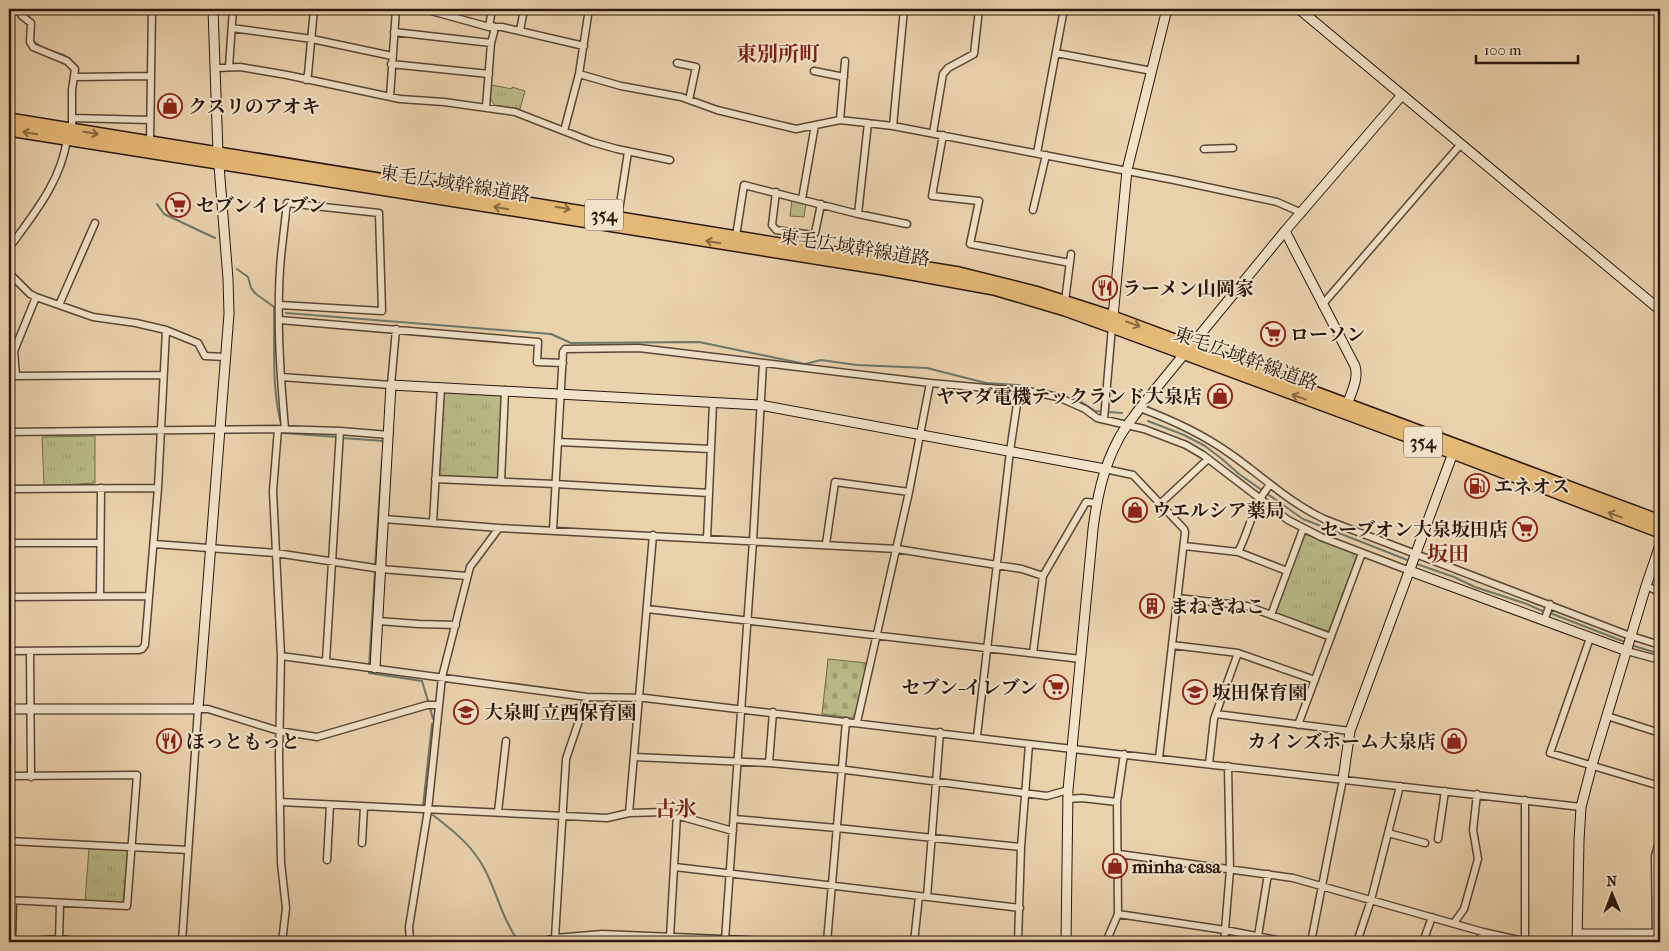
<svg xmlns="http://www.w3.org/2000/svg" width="1669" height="951" font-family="'IM FELL French Canon','Noto Serif JP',serif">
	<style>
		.cemetery { fill: url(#cemetery-stones); stroke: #726a4a }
		.park { fill: url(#park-tufts); stroke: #726a4a }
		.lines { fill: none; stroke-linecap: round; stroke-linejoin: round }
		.stream { stroke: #6c786b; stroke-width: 2 }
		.street-casing { stroke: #5a4635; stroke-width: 9 }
		.secondary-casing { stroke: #2a180d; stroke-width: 11 }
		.highway-casing { stroke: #2a180d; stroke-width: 14 }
		.street { stroke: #f1e2ca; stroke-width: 6 }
		.secondary { stroke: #f1e2ca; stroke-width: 9 }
		.highway { stroke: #e5b976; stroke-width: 11 }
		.oneway { stroke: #886842 }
		.labels { text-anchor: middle; stroke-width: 4; stroke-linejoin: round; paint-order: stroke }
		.shield { fill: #f1e2ca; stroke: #665546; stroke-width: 1 }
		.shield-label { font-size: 18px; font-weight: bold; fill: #2a180d }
		.poi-label { font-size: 19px; font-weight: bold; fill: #2a180d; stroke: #f1e2ca; text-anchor: start }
		.street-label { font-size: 19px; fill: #2a180d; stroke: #f1e2ca }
		.quarter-label { font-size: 21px; font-weight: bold; fill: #7a1f14; stroke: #f1e2ca }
	</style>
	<defs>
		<pattern id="cemetery-stones" width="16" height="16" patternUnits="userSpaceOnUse" patternTransform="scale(1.25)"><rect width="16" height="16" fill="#b9bb88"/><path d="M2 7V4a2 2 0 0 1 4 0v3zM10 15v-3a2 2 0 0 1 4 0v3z" fill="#9fa074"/></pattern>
		<pattern id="park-tufts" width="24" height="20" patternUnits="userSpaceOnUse" patternTransform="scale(1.25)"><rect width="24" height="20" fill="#b9bb88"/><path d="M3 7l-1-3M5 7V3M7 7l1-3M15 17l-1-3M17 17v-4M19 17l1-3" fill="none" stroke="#9fa074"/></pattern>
	</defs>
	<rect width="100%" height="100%" fill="#ead2ad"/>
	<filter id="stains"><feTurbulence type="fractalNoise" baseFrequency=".004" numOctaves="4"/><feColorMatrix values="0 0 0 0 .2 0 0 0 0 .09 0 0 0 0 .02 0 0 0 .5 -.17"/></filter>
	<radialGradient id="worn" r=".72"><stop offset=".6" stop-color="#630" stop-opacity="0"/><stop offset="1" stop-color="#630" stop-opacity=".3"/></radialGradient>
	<path class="cemetery" d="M828,659L867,663L856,715L852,718L822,714Z"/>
	<path class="park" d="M492,85L512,89V87L525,91L520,109L494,105L490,97Z
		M792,199L806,203L804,217L790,216Z
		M444,388L502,392L500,481L438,477Z
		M95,436V483L44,486L42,437Z
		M1304,535H1307L1357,554V556L1329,630L1327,631L1277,613L1276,611Z
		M89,848L128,849L123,904L85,902Z"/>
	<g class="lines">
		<path class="stream" d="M24,9L28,18
			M33,41L43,48
			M50,51L64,55L72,61
			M157,204L164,214L215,238
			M237,269L248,277L251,288L256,294L274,307C275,344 271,392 282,427
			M286,313L551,334L571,343L699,342L805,364L821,360L857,365L927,368L986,383L1019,385L1028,389
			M1066,397L1080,401L1095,411L1122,413
			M1148,421L1184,435L1205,446L1222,459L1239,474L1303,519L1410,561
			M283,431V433L337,437
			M342,438L384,441
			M1414,563L1454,577L1475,587L1524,603L1545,612
			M375,566L382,459
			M1550,613L1625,642
			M1631,645L1660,654
			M369,666L375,571
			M369,671V673L422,681L428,701
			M430,708L433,719
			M423,806L432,724
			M433,815C453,831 471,844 484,868C497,892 502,919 519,942"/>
		<defs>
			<path id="street" d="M18,9L22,16L31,23L30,42L33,47L67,61L75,69L72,90V129
				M424,9L489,27H502L584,46
				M539,9H545
				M489,27L492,9
				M232,28L312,39L392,56
				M520,31L524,9
				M394,32L491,43
				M1056,53L1152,71
				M677,63L696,67L689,100
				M391,64L489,74
				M229,67L233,9
				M216,68L240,67L287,75L400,99L444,102L515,112L592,142L617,149L670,160
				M814,71L844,77
				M579,74L621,86L681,97L717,110L796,129L840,120L893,126L1174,180L1277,202L1302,213
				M75,77L150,76
				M306,80L308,74L314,9
				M390,97L396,9
				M486,107L491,43L494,32L493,26
				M73,118L150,120
				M840,120L845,61
				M893,126L904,9
				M564,131L579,74L589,9
				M933,133L943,74L948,68L974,54L979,9
				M943,135L932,196L979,201L970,244L1070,263
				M150,142L152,9
				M1204,149L1233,148
				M1037,153L1064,9
				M776,192L772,225L776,230L813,235L815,233L821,204
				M802,199L815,125
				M1033,210L1046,155
				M858,214L868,123
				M618,217L628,152
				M736,236L744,185L858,214L907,224
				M9,248C33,215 61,182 67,139
				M9,273L30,294L36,297L93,317L136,323L166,330L198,343L205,356L225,357
				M1065,301L1071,254
				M59,305L95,223
				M280,305L382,311L379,213L287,203C285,221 283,238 281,256C276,313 280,372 285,429
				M1322,305L1461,144
				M280,320L538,342L537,362L563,363
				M9,376L163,375
				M16,376L14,351L36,297
				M281,377L391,385L396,329
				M1140,408C1172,420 1201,433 1229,453C1261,475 1288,502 1324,519L1625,634L1660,645
				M1104,419L1112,327
				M278,429L273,491L281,656L279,756L281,863L286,908L282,942
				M9,432L278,429L340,431L389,435
				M558,442L711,449
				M1105,469L1133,475L1184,529L1185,532L1159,758
				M435,479L555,484L709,493
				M501,482L505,390
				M9,489L158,488
				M1161,503L1208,459
				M384,519L499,528L897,549L1022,569L1043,576
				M433,522L441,388
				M553,530L563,352L565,349L639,348L930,383L1033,392L1058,397L1085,409L1097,418L1144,429L1186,445L1203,455L1288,520L1321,537L1410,571
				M707,539L713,403
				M9,543H100
				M154,544L276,553L381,569L467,576
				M826,544L835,482L909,492
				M1184,546L1238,552L1287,571
				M1238,552C1250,530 1252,505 1270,485
				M1646,586L1660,592
				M100,596L101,488
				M9,597L148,596
				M1178,598L1247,606L1331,637
				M647,609L1081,659
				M1271,615L1303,529
				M378,621L419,624L456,625
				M1544,621L1550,604
				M1590,638L1550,753L1660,786
				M1172,645L1238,653L1315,680
				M9,651L139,650L142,649L145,645L158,488L166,330
				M30,651L31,777
				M1627,651L1660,660
				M1033,653L1043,576L1086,502L1097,503
				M281,656L587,697L645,698L1029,744L1581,807
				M326,661L340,431
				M1216,714L1350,731
				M1607,716L1660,733
				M857,722L909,492L930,383
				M1298,725L1362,553
				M977,736L1010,451L1019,391
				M634,757L769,763L846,770L1047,796L1068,790
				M769,763L773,712
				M1209,764L1214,719L1238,653
				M9,776L137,775L127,906L9,900
				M1068,799L1082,798L1117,802
				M1525,800V942
				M280,802L607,818L629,813L665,812L733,831
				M498,812L506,741
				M629,813L653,535
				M734,819L837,828L1021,847
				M1388,833L1425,843
				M1438,839L1445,791
				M9,841L188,850
				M362,843L364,807
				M1119,854L1293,878L1483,932L1528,942
				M327,860L330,805
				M675,867L1020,908
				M927,897L940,732
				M13,900L12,942L60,939L82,942
				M1118,914L1225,930L1287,942
				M1454,923L1464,909L1478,859L1473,830L1477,794
				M1614,934V942
				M1258,936L1268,874
				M670,937L677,814
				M555,938L566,759L587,697
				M725,940L753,541L763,363
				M59,941L60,903
				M182,942L198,709H208L279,731L317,737L427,705H439
				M410,942L409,927L428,810L442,677L470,567L499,528
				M539,942L555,938L602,934L793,942
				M827,942L846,721
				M914,942L919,896
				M1018,942L1021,847L1029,744
				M1106,942L1118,914L1117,802L1124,754
				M1224,942L1230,870L1228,766
				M1311,942L1343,779
				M1357,942L1371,900L1400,786
				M1423,942L1432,917
				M1478,942L1483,932
				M1656,942L1655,856L1660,838"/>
			<path id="secondary" d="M1299,9L1660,310
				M1285,231L1355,366C1359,379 1351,393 1347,405
				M1113,317L1127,170L1167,9
				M1410,571L1627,651
				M375,668L391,385L760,405L1105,469
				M9,709H198L229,314L228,279L218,153L213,9
				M1343,779L1350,731L1453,453
				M1577,934H1660
				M1066,942L1068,790L1093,529C1097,498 1103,468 1118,440C1124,428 1133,418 1140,408L1285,231L1402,95
				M1577,942L1579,841L1581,807L1592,765L1646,586L1660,545"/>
			<path id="highway" d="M9,119L959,273L1035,292L1113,317L1660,521
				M9,130L884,269L994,289L1065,310L1112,327L1453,453L1660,532"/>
		</defs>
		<use href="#street" class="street-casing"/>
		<use href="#secondary" class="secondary-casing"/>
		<use href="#highway" class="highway-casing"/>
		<use href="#street" class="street"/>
		<use href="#secondary" class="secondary"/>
		<use href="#highway" class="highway"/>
	</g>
	<defs><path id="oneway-shaft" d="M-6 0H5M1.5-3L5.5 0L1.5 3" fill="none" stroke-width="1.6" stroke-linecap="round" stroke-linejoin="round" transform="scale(1.25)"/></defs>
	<g class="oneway">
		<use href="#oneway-shaft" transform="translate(30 133) rotate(-171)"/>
		<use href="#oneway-shaft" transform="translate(91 133) rotate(9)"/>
		<use href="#oneway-shaft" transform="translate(501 208) rotate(-171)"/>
		<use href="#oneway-shaft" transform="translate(563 208) rotate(9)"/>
		<use href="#oneway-shaft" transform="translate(713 242) rotate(-171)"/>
		<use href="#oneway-shaft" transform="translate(1133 324) rotate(20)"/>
		<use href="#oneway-shaft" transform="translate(1299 397) rotate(-160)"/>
		<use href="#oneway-shaft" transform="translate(1615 515) rotate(-159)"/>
	</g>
	<defs>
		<symbol id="shop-ring" viewBox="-11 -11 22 22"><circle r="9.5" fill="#f1e2ca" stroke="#8f2418" stroke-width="1.5"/><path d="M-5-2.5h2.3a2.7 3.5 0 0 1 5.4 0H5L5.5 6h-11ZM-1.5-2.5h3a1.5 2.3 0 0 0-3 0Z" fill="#8f2418"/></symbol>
		<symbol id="supermarket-ring" viewBox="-11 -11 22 22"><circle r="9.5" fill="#f1e2ca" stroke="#8f2418" stroke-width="1.5"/><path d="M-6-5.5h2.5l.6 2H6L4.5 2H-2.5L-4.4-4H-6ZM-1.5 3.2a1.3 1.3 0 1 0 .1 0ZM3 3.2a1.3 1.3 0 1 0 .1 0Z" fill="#8f2418"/></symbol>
		<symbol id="restaurant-ring" viewBox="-11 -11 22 22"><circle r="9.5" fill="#f1e2ca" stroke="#8f2418" stroke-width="1.5"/><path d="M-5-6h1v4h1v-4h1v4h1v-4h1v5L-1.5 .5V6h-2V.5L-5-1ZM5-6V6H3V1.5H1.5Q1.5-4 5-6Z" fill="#8f2418"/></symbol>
		<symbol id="fuel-ring" viewBox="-11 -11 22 22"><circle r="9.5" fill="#f1e2ca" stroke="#8f2418" stroke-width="1.5"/><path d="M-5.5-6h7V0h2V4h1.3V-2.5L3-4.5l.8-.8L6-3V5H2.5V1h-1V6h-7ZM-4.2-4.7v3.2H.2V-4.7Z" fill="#8f2418"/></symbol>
		<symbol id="building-ring" viewBox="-11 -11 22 22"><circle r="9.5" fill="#f1e2ca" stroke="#8f2418" stroke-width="1.5"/><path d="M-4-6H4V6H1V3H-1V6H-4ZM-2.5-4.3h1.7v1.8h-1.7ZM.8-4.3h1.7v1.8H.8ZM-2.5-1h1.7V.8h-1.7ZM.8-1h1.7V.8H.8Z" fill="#8f2418"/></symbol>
		<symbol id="school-ring" viewBox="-11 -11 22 22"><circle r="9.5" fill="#f1e2ca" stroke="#8f2418" stroke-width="1.5"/><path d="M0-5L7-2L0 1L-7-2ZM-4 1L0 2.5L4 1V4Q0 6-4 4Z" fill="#8f2418"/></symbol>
	</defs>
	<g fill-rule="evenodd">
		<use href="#shop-ring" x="156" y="92" width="28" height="28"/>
		<use href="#supermarket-ring" x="164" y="191" width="28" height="28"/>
		<use href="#restaurant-ring" x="1091" y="274" width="28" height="28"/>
		<use href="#supermarket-ring" x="1259" y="320" width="28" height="28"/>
		<use href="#shop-ring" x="1206" y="382" width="28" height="28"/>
		<use href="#fuel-ring" x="1463" y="472" width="28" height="28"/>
		<use href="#shop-ring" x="1121" y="496" width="28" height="28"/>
		<use href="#supermarket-ring" x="1511" y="515" width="28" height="28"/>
		<use href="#building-ring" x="1138" y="592" width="28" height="28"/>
		<use href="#supermarket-ring" x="1042" y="673" width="28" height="28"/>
		<use href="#school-ring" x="1181" y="678" width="28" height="28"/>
		<use href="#school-ring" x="452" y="698" width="28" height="28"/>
		<use href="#restaurant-ring" x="155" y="727" width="28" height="28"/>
		<use href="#shop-ring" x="1440" y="727" width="28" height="28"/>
		<use href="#shop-ring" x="1101" y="852" width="28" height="28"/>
	</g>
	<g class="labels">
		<g class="shield">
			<rect x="585" y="199.5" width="38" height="31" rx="4"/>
			<rect x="1404" y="426.5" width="38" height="31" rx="4"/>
		</g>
		<g class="shield-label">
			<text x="604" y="221">354</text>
			<text x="1423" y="448">354</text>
		</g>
		<g class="poi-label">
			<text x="188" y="113">クスリのアオキ</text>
			<text x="196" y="212">セブンイレブン</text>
			<text x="1122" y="295">ラーメン山岡家</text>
			<text x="1290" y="341">ローソン</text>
			<text x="1202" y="403" text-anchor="end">ヤマダ電機テックランド大泉店</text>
			<text x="1494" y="493">エネオス</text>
			<text x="1152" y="517">ウエルシア薬局</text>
			<text x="1508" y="536" text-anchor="end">セーブオン大泉坂田店</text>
			<text x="1170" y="613">まねきねこ</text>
			<text x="1038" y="694" text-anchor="end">セブン-イレブン</text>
			<text x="1212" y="699">坂田保育園</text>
			<text x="484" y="719">大泉町立西保育園</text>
			<text x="186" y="748">ほっともっと</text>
			<text x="1436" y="748" text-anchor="end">カインズホーム大泉店</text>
			<text x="1132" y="873">minha casa</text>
		</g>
		<g class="street-label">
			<text transform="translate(455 183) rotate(9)" y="7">東毛広域幹線道路</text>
			<text transform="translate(855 247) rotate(9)" y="7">東毛広域幹線道路</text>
			<text transform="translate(1246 358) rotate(20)" y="7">東毛広域幹線道路</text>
		</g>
		<g class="quarter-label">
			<text x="778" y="61">東別所町</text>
			<text x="1448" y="561">坂田</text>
			<text x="676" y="816">古氷</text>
		</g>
	</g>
	<rect width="1669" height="951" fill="none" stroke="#ead2ad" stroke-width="30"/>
	<rect x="10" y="10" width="1649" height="931" fill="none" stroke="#2a180d" stroke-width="2.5"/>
	<rect x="15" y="15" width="1639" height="921" fill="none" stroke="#2a180d"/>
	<g transform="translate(1612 894) rotate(359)" stroke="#f1e2ca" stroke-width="4" paint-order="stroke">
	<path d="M0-4L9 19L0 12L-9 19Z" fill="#2a180d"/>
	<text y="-8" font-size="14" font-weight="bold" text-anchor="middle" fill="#2a180d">N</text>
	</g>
	<path d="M1476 55v8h102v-8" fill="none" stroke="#2a180d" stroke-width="2.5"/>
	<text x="1484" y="55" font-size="15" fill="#2a180d" stroke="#f1e2ca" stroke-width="4" paint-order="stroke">100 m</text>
	<rect width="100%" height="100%" filter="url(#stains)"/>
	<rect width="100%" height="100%" fill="url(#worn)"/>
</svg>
